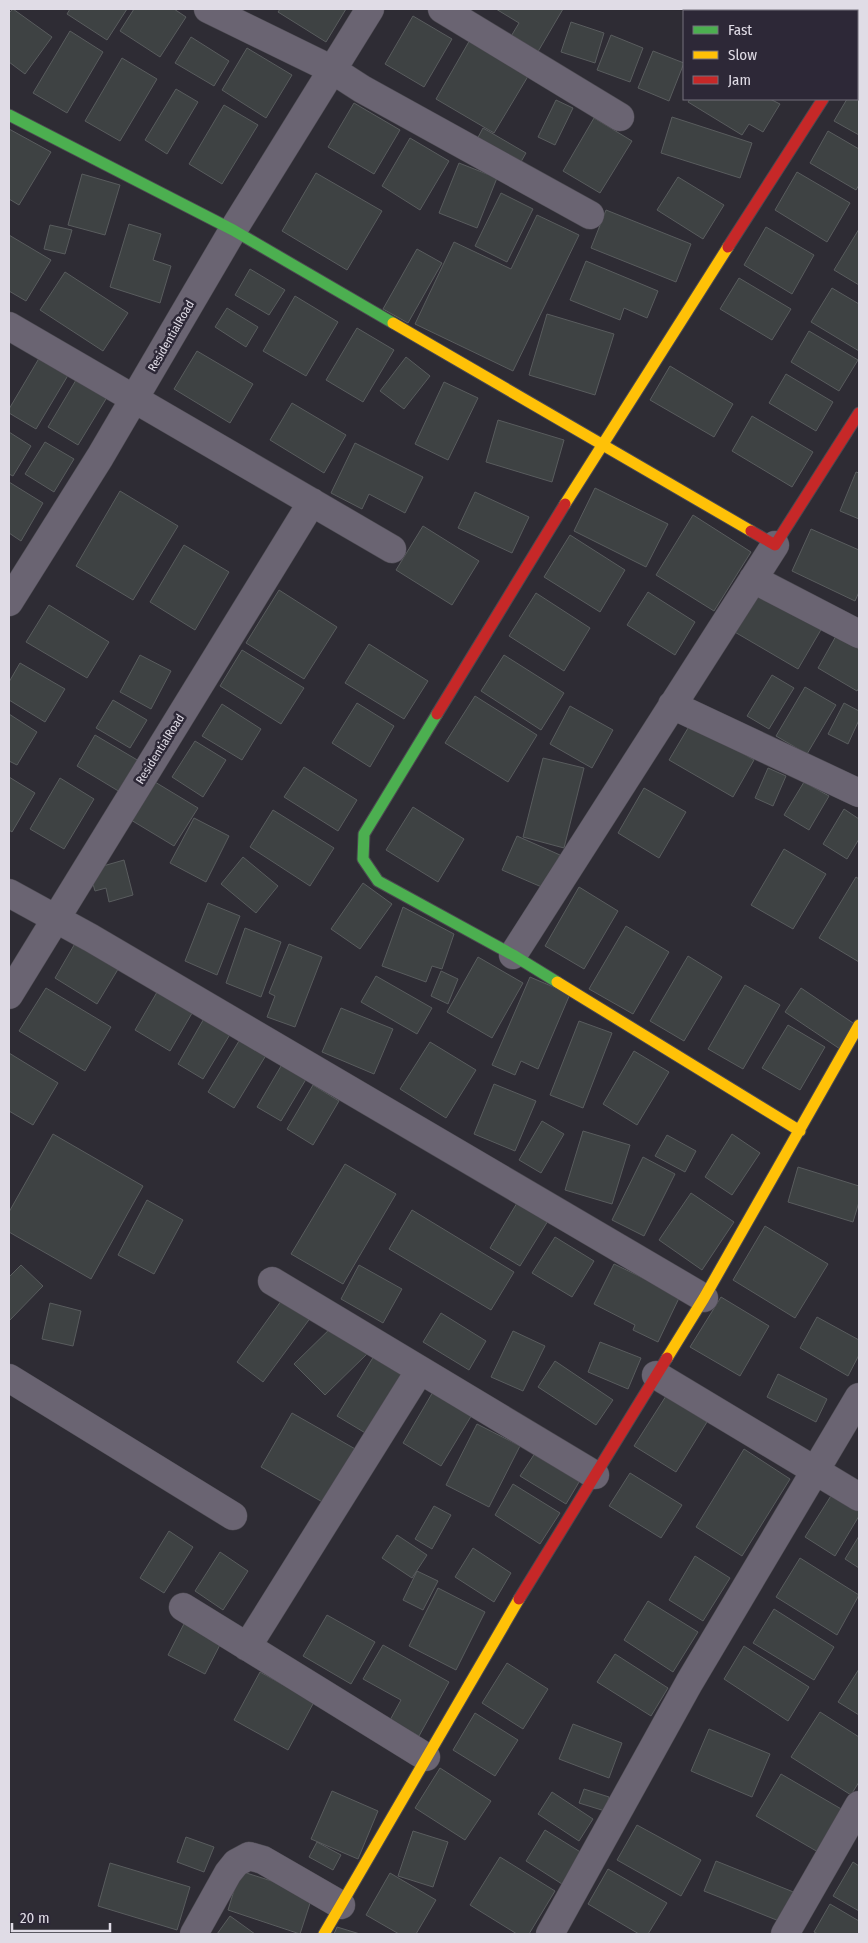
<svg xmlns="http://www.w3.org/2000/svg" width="868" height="1943" font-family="'Fira Sans Condensed',sans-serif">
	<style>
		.building { fill: #3e4243; stroke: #595c5e }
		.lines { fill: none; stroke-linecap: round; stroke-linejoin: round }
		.street-casing { stroke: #4b4950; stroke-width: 29 }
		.fast-casing { stroke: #4b4950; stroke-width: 13 }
		.slow-casing { stroke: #4b4950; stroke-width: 13 }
		.jam-casing { stroke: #4b4950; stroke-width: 13 }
		.street { stroke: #6a6472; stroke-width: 28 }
		.fast { stroke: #4caf50; stroke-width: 11 }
		.slow { stroke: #ffc107; stroke-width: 11 }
		.jam { stroke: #c62828; stroke-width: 11 }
		.labels { text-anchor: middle; stroke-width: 5; stroke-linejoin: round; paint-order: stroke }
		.street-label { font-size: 12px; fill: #e0dce6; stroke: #2d2837 }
	</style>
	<rect width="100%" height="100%" fill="#2e2c34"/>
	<path class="building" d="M13,9L52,37L25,74L9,62V13Z
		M70,9H127L107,40L67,14Z
		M134,9H174L186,17L160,57L120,31Z
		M280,9H346L326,42L278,12Z
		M496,9H563L536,55L510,38L519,23Z
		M777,9H845L844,11H781Z
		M413,16L452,39L424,87L385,64Z
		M571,22L604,33L595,63L561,52Z
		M70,31L103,52L67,113L33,93Z
		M611,35L643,48L630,82L597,70Z
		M191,37L229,61L214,86L175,63Z
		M471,38L530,73L494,133L436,99Z
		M247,48L292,75L266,118L222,90Z
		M653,51L684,63L669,101L638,88Z
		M122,58L157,79L120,141L85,121Z
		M857,86L859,87V135L834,121L847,99H857Z
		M176,89L198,102L167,154L145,140Z
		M690,99H770L780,104L763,132L749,124L742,135L688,102Z
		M556,100L573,108L555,145L538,137Z
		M354,103L400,130L374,174L328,147Z
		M224,105L258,125L222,184L189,164Z
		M672,117L752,143L740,178L661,153Z
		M594,118L632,141L600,193L563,171Z
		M483,128L526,153L518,167L475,143Z
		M9,129L51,152L19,205L9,199Z
		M828,131L859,149V185L856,190L810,163Z
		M410,138L449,161L420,210L382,186Z
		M459,163L497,178L477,228L439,213Z
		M797,172L850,203L827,242L775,210Z
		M316,173L382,211L347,270L282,231Z
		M82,174L120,185L105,235L68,225Z
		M678,177L724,205L703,239L657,210Z
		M501,193L533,209L507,262L475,246Z
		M606,210L691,244L676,282L591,248Z
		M537,215L579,235L513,371L415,324L454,242L511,269Z
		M129,224L161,234L153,260L171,266L160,303L110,287Z
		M50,225L72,230L65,254L44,249Z
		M766,227L814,255L792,294L744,265Z
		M859,229V285L834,270Z
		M9,235L51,260L26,301L9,291Z
		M417,249L442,263L408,323L383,309Z
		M586,261L658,291L647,318L624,308L620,320L570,300Z
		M250,269L285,290L269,315L235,295Z
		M65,272L128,313L103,351L40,310Z
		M739,278L791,309L772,340L720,309Z
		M832,288L859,304V351L811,322Z
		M295,296L338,322L306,376L263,351Z
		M227,308L258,327L246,347L215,327Z
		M547,314L614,334L595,395L529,375Z
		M357,328L394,350L363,402L326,380Z
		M809,331L858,360L839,391L791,362Z
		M197,351L253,384L230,423L174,389Z
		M41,355L70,372L36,429L9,413V409Z
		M406,357L430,376L404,409L380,391Z
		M670,366L733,404L714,437L650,400Z
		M786,374L833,402L816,431L769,403Z
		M79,375L109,394L78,445L48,427Z
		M444,382L478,398L448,460L415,444Z
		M292,403L346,435L324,473L270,440Z
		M752,416L813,452L792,487L732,451Z
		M498,420L564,440L552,482L486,462Z
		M9,432L31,446L13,476L9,474Z
		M45,442L74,459L54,492L25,474Z
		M355,443L423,477L405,513L369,494L362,509L331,493Z
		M856,472L859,473V519L840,511Z
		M9,482L43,503L21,541L9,533Z
		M595,488L668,524L646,567L574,531Z
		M120,491L178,526L133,600L76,566Z
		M475,492L529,517L512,553L458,528Z
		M693,515L751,552L714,611L656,575Z
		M423,526L479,561L452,605L396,570Z
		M811,529L859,550V592L855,601L792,571Z
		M570,535L625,570L600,612L544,577Z
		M184,545L229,572L195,630L150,602Z
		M279,590L337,627L304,679L246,643Z
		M758,590L822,628L798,669L733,631Z
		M648,592L695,622L675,655L627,625Z
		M536,593L590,628L564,671L509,636Z
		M49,605L109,642L87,678L26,642Z
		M836,636L859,649V688L857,691L818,668Z
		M369,644L428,681L404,719L345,683Z
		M242,650L304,688L281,724L220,686Z
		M140,655L171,671L151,709L120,692Z
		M504,655L564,693L541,730L481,691Z
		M20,663L65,689L45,722L9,700V682Z
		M772,675L794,688L769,729L747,716Z
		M805,687L836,705L807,754L776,736Z
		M475,696L537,735L508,782L445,743Z
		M113,700L147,720L130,748L96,728Z
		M357,703L394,726L370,767L332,743Z
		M844,703L859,711V720L848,744L828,734Z
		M222,704L261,729L242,760L202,736Z
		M570,706L613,730L592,768L550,744Z
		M9,714L37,732L17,765L9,761Z
		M691,723L754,760L733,797L669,760Z
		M95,735L139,761L120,792L77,766Z
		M195,741L226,760L203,797L172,777Z
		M543,758L584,768L564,848L523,837Z
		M304,767L357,800L338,831L284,797Z
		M768,768L786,776L773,806L755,798Z
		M9,777L35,793L12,832L9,830Z
		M60,778L94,799L64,849L30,829Z
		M155,782L198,808L174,846L131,820Z
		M804,782L829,796L809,830L784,815Z
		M644,788L686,812L659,858L618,833Z
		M413,807L464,839L438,882L386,850Z
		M844,809L859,819V839L847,859L823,844Z
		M273,810L334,848L310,886L250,847Z
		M194,818L229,836L206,882L170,863Z
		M517,836L560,855L544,888L502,870Z
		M784,849L826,874L793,929L751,905Z
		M243,857L278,886L256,913L221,884Z
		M124,860L133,895L109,902L106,888L95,891L89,870Z
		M856,877L859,879V962L819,938Z
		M363,883L392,904L360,949L331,929Z
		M579,887L618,911L584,969L545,946Z
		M208,903L240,916L217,975L185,961Z
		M403,907L454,934L442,969L432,966L426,982L382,966Z
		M626,926L669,952L633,1014L589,989Z
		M245,928L281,942L261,997L226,983Z
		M77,940L120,966L97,1004L55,978Z
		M289,944L322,957L295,1027L267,1017L275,996L269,993Z
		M688,956L722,977L684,1041L650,1021Z
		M478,957L523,983L492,1038L447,1012Z
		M441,971L458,979L448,1004L431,996Z
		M376,976L432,1008L417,1034L361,1002Z
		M530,977L570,994L538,1069L521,1061L515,1075L492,1065Z
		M745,985L780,1005L743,1069L708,1049Z
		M160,987L195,1008L170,1051L135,1030Z
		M46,988L111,1027L85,1071L19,1031Z
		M801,988L856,1025L840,1049L785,1012Z
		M341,1008L393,1029L374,1074L322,1052Z
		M206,1015L232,1031L203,1079L178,1064Z
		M579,1021L612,1033L583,1108L550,1095Z
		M788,1025L825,1047L800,1090L762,1068Z
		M242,1036L268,1052L234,1108L208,1092Z
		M430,1042L476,1070L446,1118L400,1089Z
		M634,1051L669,1072L637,1125L603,1104Z
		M9,1053L58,1083L33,1125L9,1111Z
		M284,1061L308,1076L281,1121L257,1107Z
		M494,1084L536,1101L515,1151L474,1134Z
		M313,1085L339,1101L313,1145L287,1129Z
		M542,1121L564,1134L541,1173L519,1160Z
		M583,1131L630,1145L612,1204L565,1190Z
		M53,1134L143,1186L91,1279L9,1232V1212Z
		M732,1134L760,1153L732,1195L705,1177Z
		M667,1135L696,1151L685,1172L655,1156Z
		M643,1157L675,1174L644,1236L612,1220Z
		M345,1164L396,1194L343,1284L291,1254Z
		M798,1167L859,1186V1202L853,1222L788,1202Z
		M691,1193L734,1222L702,1270L659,1240Z
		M520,1198L551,1216L520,1266L490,1248Z
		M147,1200L183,1220L154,1274L118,1255Z
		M412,1210L514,1272L491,1310L389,1249Z
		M765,1226L828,1264L795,1318L733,1280Z
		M555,1237L594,1261L572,1297L532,1273Z
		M614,1264L680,1296L658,1342L633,1330L635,1325L594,1304Z
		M21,1265L43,1286L9,1321V1277Z
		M359,1265L402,1289L383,1323L341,1299Z
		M284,1297L311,1317L263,1382L237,1362Z
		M721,1297L769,1326L740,1376L690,1347Z
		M50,1303L81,1311L73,1346L42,1339Z
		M441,1313L486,1341L469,1370L423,1342Z
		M817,1317L859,1340V1355L848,1376L800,1348Z
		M338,1321L368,1353L325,1395L294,1364Z
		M513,1331L545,1346L523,1391L491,1377Z
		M600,1342L641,1358L628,1389L588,1372Z
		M374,1356L403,1375L367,1434L337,1416Z
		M555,1361L613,1400L596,1425L538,1387Z
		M778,1374L827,1399L816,1422L767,1397Z
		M434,1390L473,1413L441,1466L403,1443Z
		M666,1396L707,1422L676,1472L634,1446Z
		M292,1413L357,1450L326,1504L261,1467Z
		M477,1424L520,1446L489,1507L446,1485Z
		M541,1444L585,1472L566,1504L520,1476Z
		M744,1449L790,1479L742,1556L696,1527Z
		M630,1473L682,1505L661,1538L609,1506Z
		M513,1484L560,1513L540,1544L495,1515Z
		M834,1491L859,1507V1516L835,1556L805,1537Z
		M434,1506L451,1515L432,1549L415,1539Z
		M169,1531L193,1547L164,1593L140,1578Z
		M397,1535L427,1555L412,1578L382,1558Z
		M859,1536V1568L845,1559Z
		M473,1548L511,1573L494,1602L455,1577Z
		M220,1552L248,1571L223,1610L195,1591Z
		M695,1556L730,1578L703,1621L669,1600Z
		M800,1558L859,1595L837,1635L776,1597Z
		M417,1571L438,1581L423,1610L403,1600Z
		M438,1588L485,1612L456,1670L409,1646Z
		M648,1601L698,1632L673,1672L624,1640Z
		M774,1609L834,1647L814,1680L753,1643Z
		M327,1615L375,1642L351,1684L303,1656Z
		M187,1618L224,1637L205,1674L168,1655Z
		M383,1645L449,1682L419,1736L390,1720L401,1700L363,1679Z
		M744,1646L809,1687L788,1721L724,1679Z
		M615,1654L668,1688L651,1716L597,1682Z
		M507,1663L548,1689L523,1729L482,1703Z
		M859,1669V1715L838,1702Z
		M260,1672L314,1702L288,1750L234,1720Z
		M820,1712L859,1737V1782L851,1795L791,1757Z
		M475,1713L518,1740L495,1776L453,1750Z
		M573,1724L622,1743L609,1778L559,1759Z
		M709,1729L770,1754L752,1797L691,1771Z
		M440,1768L491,1801L465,1840L415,1808Z
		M781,1774L843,1810L818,1852L756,1816Z
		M584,1789L609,1797L605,1811L579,1803Z
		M332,1791L378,1811L358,1859L311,1839Z
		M552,1792L593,1819L579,1841L538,1814Z
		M637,1825L701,1860L681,1896L617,1860Z
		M545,1830L582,1853L562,1884L526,1861Z
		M413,1831L448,1842L433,1887L398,1876Z
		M186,1837L214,1847L204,1872L177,1862Z
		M317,1842L341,1855L333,1870L309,1857Z
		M500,1857L555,1891L529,1934H517L470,1905Z
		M716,1861L801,1895L789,1925L704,1891Z
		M853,1862L859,1866V1911L833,1896Z
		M110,1863L190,1887L177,1930L98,1906Z
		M608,1869L667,1903L648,1934H639L588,1904Z
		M240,1871L313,1894L300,1934L228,1910Z
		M390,1873L436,1900L416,1934H399L366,1915Z
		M830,1904L859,1921V1934H818L814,1932Z
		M230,1916L255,1934H217Z
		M337,1927L360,1934H334Z"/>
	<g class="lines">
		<defs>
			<path id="street" d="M208,9L331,69L362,89L590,215
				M442,9L620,117
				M857,46L859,42
				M9,326L392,549
				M753,579L859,634
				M9,602L100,457L233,230L370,9
				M672,705L859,793
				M9,893L91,938L704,1298
				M513,955L775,545
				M9,995L312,502
				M272,1281L595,1475
				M656,1375L859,1497
				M9,1378L233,1516
				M183,1607L426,1757
				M247,1647L420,1370
				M194,1934L228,1873L236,1863L249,1856L263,1860L341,1905
				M550,1934L689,1683L859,1397
				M785,1934L859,1805"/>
			<path id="fast" d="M9,115L233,230L393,323
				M437,714L364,834L363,859L378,881L513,955L557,982"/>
			<path id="slow" d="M393,323L751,531
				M565,504L728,247
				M557,982L800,1131
				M667,1358L704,1298L859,1025
				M324,1934L519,1599"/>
			<path id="jam" d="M728,247L823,99
				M751,531L775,545L859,413
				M437,714L565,504
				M519,1599L667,1358"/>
		</defs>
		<use href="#street" class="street-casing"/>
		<use href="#fast" class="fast-casing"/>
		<use href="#slow" class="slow-casing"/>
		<use href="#jam" class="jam-casing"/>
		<use href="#street" class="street"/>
		<use href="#fast" class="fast"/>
		<use href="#slow" class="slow"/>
		<use href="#jam" class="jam"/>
	</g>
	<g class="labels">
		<g class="street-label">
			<text transform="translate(171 336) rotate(-60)" y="4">ResidentialRoad</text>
			<text transform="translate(160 749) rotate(-58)" y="4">ResidentialRoad</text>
		</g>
	</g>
	<rect width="868" height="1943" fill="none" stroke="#e0dce6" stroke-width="20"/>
	<rect x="683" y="10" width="175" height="90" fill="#2d2837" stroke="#75707d"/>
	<rect x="693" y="26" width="25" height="8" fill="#4caf50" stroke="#75707d"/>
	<text x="728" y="35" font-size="15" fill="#e0dce6">Fast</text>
	<rect x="693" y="51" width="25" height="8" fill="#ffc107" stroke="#75707d"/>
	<text x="728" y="60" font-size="15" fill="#e0dce6">Slow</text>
	<rect x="693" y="76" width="25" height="8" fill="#c62828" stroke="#75707d"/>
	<text x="728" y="85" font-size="15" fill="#e0dce6">Jam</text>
	<path d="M12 1923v8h98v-8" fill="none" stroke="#e0dce6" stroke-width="2.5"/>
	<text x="20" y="1923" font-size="15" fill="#e0dce6" stroke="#2d2837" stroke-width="4" paint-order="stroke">20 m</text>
</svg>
